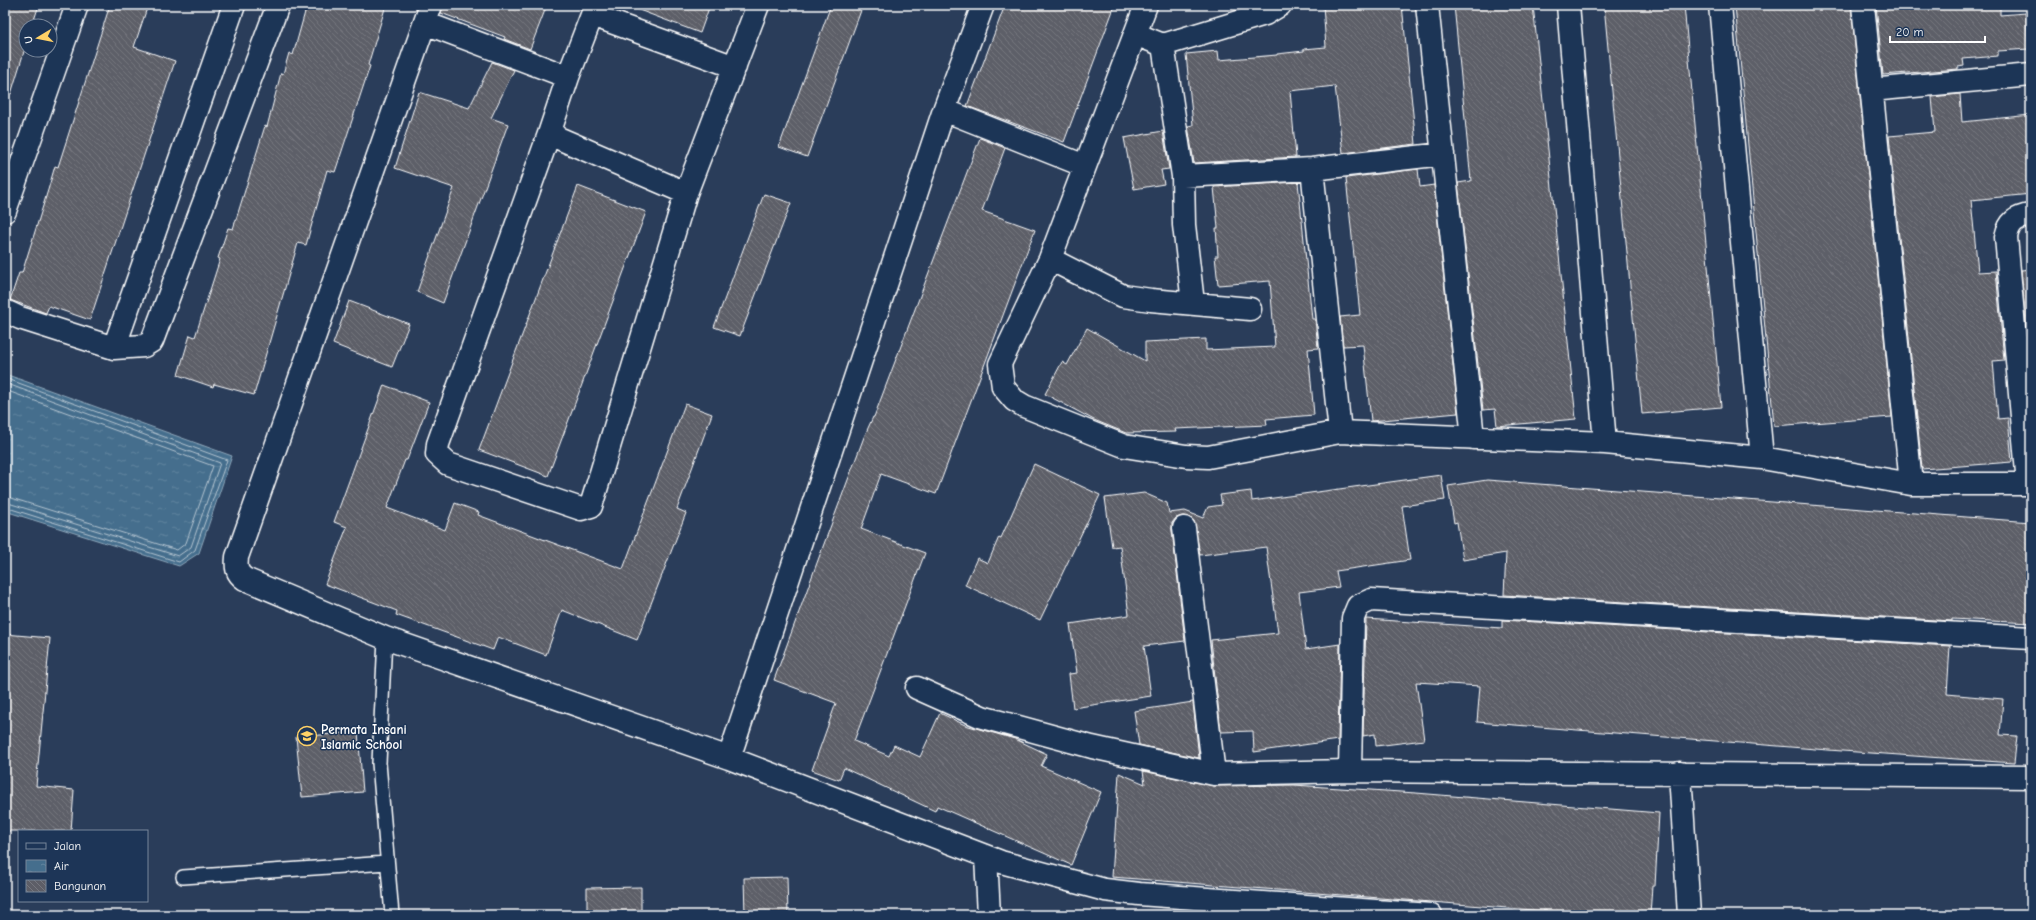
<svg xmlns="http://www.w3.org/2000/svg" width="2036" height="920" font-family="'Comic Neue',sans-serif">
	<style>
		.water { fill: url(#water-ripples); stroke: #8fa8bb }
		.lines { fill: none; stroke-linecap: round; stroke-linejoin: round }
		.shore { stroke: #b5c5d1; stroke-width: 1 }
		.building { fill: url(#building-back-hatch); stroke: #fff }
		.lane-casing { stroke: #fff; stroke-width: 16 }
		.street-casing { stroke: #fff; stroke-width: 25 }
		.lane { stroke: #1d3557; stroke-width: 13 }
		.street { stroke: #1d3557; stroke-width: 22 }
		.labels { text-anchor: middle; stroke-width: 3; stroke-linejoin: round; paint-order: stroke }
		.poi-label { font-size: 13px; font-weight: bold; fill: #fff; stroke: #1d3557; text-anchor: start }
	</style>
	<defs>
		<pattern id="water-ripples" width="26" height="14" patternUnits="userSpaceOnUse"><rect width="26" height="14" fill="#456e8d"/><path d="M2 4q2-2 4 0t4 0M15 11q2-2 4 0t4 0" fill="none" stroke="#61849e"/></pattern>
		<pattern id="building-back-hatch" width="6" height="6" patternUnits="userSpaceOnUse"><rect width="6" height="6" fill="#5d5e67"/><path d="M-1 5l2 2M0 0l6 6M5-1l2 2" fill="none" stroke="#75767e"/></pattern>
	</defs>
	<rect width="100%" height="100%" fill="#2a3d5a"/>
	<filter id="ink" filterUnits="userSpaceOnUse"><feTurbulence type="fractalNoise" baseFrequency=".025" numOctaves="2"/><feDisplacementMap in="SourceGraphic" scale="8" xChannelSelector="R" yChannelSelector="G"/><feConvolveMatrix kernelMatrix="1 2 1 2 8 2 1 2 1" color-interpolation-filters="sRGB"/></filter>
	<g filter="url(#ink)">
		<path class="water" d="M5,374L232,456L199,553L179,566L5,511Z"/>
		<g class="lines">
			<path class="shore" d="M5,378L227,460L195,550L179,562L5,507
				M5,383L220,463L191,547L178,556L5,502
				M5,390L213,466L186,543L177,550L5,496"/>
		</g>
		<path class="building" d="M5,5H39L32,26H26V45L11,94L5,93Z
			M110,5H148L134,47L175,61L90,320L49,306L46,313L10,300L19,273H22L48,190L55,166L58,167Z
			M307,5H386L368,65L370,66L335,172L327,170L306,245L298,243L254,395L214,384L213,387L178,375L190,335L195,337L220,259L218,258L228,228L233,229L265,126L267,127L281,73L283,74L289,53L293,55Z
			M443,5H547L530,49L504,39L505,37L441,13Z
			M632,5H710L700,33L631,7Z
			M831,5H863L807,157L779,147Z
			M1005,5H1115L1064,142L967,106Z
			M1323,5H1402L1416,144L1343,153L1335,86L1290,91L1296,157L1194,163L1188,126L1193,125L1186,54L1218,51L1219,60L1277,55V54L1304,51V49L1326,47Z
			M1454,5H1533L1576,419L1497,426L1495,409L1483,410L1458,183L1471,181Z
			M1604,5H1684L1721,407L1642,414Z
			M1735,5H1851L1892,417L1774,426Z
			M1876,5H2000V15L2026,13L2029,49L1998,51V56L1963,59L1964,66L1958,67V69L1883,75Z
			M492,62L514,70L491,118L508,124L443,303L417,292L454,188L395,168L419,92L469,108Z
			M1960,94L1962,122L2031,115V194L1971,200L1978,272L1996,271L2004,360L1993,361L1998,419L2008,418L2012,462L1922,469L1889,136L1935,132L1932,97Z
			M1163,131L1169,169L1161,170L1164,184L1134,189L1124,138Z
			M980,138L1005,148L982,211L1035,230L936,494L881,474L861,529L925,553L854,741L889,756L894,745L920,757L940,713L965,725L1015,739L1047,754L1041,766L1101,792L1071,865L937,806L935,811L844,768L839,780L812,770L836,703L774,680L821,552L864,437L873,417H874Z
			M1418,169L1420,187L1434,185L1458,413L1371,421L1363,345L1343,346L1340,317L1360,315L1346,178Z
			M1298,182L1312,319H1315L1318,348L1308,349L1314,415L1266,419L1267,425L1175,429L1176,432L1126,433L1094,420L1045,394L1062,362L1067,365L1087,328L1145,361V342L1206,339V350L1275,347L1270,281L1218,285L1215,256H1218L1216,228H1218L1214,187Z
			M578,186L646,212L548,476L479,450Z
			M764,194L791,203L740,336L714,327Z
			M2031,269V358H2029L2021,270Z
			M349,301L409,324L392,367L333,344Z
			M384,385L429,402L407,460H405L387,508L445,530L455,503L479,512L478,515L623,569L685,404L712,414L677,509L686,513L637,640L562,610L546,655L498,637L493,650L396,615L397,611L325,584L347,527L334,522Z
			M1034,464L1100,495L1040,620L965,585L977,558L988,563L999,537L1001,538Z
			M1441,475L1445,500L1402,506L1410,560L1336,571L1339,587L1299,592L1306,649L1340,644L1338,740L1254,752L1253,731L1221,732L1211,640L1278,633L1266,547L1200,555L1194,521L1189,517L1183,516L1176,518L1172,523V530L1185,641L1144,646L1151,696L1073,708L1069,674L1077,673L1070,624L1129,615L1120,546L1112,547L1105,498L1144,493L1167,503L1169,513L1185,511L1203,518L1208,507L1222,505L1220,495L1251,491L1252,501Z
			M1487,480L2031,522V623L1952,619V621L1504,595L1506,553L1463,560L1457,522L1454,523L1448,486Z
			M1366,619L1502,628V620L1950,646L1947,694L2003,699L2000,735L2017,736L2014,763L1828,750L1477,722L1480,686L1416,682L1424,740L1376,746L1375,734L1363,736Z
			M5,634L50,638L36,786L74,790L71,831H5Z
			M1193,702L1199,758L1139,745L1134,711Z
			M358,732L363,792L302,797L296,737Z
			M1143,771L1214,786L1294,785L1416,793L1659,813L1655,886H1652L1650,915H1597L1112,877L1119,773L1145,784Z
			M787,877L788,915H745L744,878Z
			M641,887V915H587V888Z"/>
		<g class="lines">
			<defs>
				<path id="lane" d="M385,638L379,763L392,915
					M183,877L387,863"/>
				<path id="street" d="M431,5L237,557C236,567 236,573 245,579L385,638L729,758L1001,862L1105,890L1139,894L1431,915
					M595,5L592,15L735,67
					M1146,5L1050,259L1000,364L1003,387L1014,400L1024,406L1124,446L1186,456L1208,457L1340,432L1605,443L1762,458L1911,484H2031
					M1427,5L1473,438
					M1568,5L1605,443
					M1720,5L1762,458
					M1863,5L1911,484
					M425,23L568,77L549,134L686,193L758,5
					M1135,34L1163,45L1183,176L1184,225L1193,303
					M1163,45L1265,14L1280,5
					M568,77L592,15
					M1871,90L2031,75
					M944,110L1085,166
					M549,134L438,444L437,454L448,464L581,509L591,506L686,193
					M1312,169L1340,432
					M1183,176L1312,169L1443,154
					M5,211L77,5
					M1050,259L1123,296L1151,300L1250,309
					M5,311L20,318L114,348L144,346L152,341L278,5
					M114,348L234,5
					M2028,484L2006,237C2009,222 2016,217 2031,215
					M1184,528L1214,774
					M917,688L982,717L1092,747L1214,774L1350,771L2031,777
					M729,758L944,110L983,5
					M1350,771L1353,618L1358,606L1371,600L2031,638
					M1680,773L1689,915
					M986,857L989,915"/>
			</defs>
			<use href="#lane" class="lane-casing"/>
			<use href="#street" class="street-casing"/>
			<use href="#lane" class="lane"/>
			<use href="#street" class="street"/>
		</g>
	</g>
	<defs>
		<symbol id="school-ring" viewBox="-11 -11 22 22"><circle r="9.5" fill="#1d3557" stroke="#ffd166" stroke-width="1.5"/><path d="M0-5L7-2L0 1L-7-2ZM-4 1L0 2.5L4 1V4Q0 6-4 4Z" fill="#ffd166"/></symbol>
	</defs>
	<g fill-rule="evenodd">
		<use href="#school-ring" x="296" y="725" width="22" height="22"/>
	</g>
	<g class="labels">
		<g class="poi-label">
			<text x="321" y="734">Permata Insani<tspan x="321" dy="15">Islamic School</tspan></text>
		</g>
	</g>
	<rect width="2036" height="920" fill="none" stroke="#1d3557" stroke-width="20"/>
	<rect x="10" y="10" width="2016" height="900" fill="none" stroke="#fff" stroke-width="1.5" filter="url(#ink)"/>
	<rect x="18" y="830" width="130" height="72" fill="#1d3557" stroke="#77869a"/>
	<rect x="26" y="843" width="20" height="6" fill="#1d3557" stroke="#77869a"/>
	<text x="54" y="850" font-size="12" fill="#ffffff">Jalan</text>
	<rect x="26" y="860" width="20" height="12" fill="url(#water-ripples)" stroke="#77869a"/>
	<text x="54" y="870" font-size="12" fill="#ffffff">Air</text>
	<rect x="26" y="880" width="20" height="12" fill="url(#building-back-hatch)" stroke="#77869a"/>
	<text x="54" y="890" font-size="12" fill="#ffffff">Bangunan</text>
	<g transform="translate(38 38) rotate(260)"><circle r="19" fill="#1d3557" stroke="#77869a"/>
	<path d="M0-3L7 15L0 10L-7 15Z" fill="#ffd166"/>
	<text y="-6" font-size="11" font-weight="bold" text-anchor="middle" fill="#ffffff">U</text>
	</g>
	<path d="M1890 36v6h95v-6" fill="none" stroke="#ffffff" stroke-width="2"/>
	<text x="1896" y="36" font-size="12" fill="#ffffff" stroke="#1d3557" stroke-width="3" paint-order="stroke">20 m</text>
</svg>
